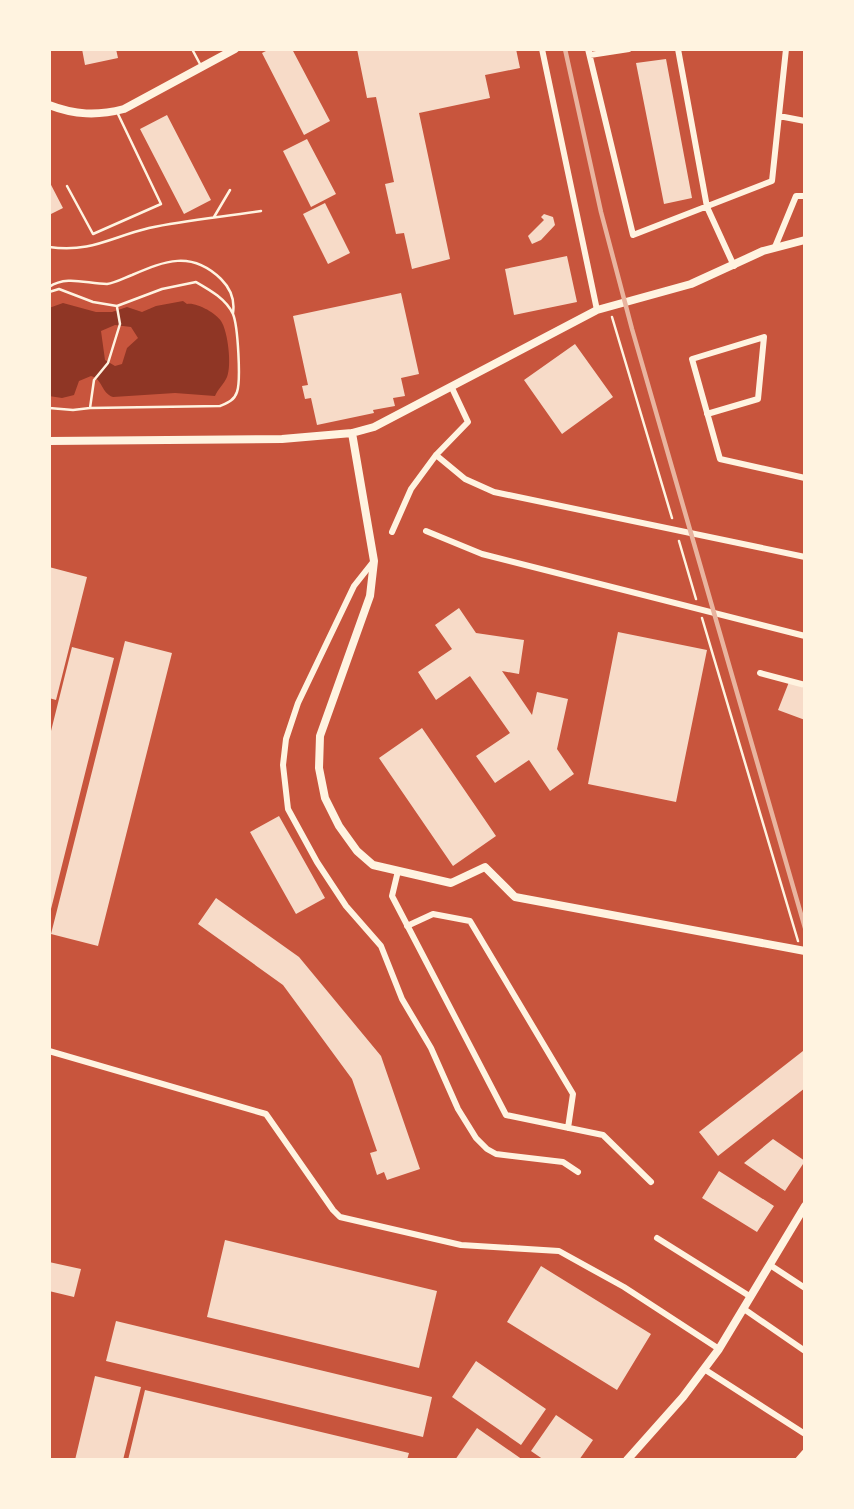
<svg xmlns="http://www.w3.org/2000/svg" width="854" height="1509" font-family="Inter,sans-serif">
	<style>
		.water { fill: #8f3625; fill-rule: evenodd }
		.building { fill: #f7dbc8 }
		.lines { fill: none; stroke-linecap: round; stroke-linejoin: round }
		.path { stroke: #fff3e0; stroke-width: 2.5 }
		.service { stroke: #fff3e0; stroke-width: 2.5 }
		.minor { stroke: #fff3e0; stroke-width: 6 }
		.tertiary { stroke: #fff3e0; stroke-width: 8 }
		.rail { stroke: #e9b49f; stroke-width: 4.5 }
	</style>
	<rect width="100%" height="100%" fill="#c8553d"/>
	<path class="water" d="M183,301L187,304C196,302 216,313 221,321C228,331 232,366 227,377C224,384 218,389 215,396L175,393L113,397C101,393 103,379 91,376L79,381L74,395L62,398L49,396V308L63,303L96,312H112L127,307L142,312L156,306ZM115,325L131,327L138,338L127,348L122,364L115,366L105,360L101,331Z"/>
	<path class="building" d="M82,49H116L118,58L85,65Z
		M270,49H292L330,121L304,135L262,53Z
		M357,49H516L520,68L485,75L490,98L419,113L450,259L412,269L404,233L396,234L385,184L394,182L376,97L367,98Z
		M666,59L692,198L664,204L636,63Z
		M167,115L211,200L184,214L140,129Z
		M307,139L336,194L311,207L283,151Z
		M49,181L63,208L49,215Z
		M325,203L350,253L328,264L303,214Z
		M544,214L553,217L555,225L541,240L532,244L528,236L544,220L541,217Z
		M567,256L577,302L514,315L505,269Z
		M401,293L419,374L401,378L405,396L393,398L395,406L373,410L374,413L317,425L311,398L305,399L302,386L308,385L293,316Z
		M575,344L613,397L562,434L524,380Z
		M49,567L87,577L56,700L49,698Z
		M459,608L476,633L524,640L519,674L502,671L532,715L537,692L568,699L557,749L574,774L550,791L529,760L495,783L476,756L510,733L470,676L436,700L418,672L452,649L435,625Z
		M618,632L707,650L676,802L588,784Z
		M125,641L172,653L98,946L51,934Z
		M72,647L114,658L50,913L49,739Z
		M789,682L805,688V720L778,710Z
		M422,728L496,836L453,866L379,758Z
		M279,816L325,898L296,914L250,832Z
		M216,898L299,957L381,1056L420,1169L387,1180L384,1172L377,1175L370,1153L377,1151L352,1079L283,985L198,924Z
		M803,1051L805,1053V1088L718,1156L699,1132Z
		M773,1139L805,1161L785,1191L744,1163Z
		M719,1171L774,1206L757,1232L702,1198Z
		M225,1240L437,1291L419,1368L207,1317Z
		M49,1262L81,1269L74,1297L49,1291Z
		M541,1266L651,1334L617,1390L507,1322Z
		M116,1321L432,1397L423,1437L106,1361Z
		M476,1361L546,1409L521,1445L452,1397Z
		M95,1376L141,1387L123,1460H75Z
		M145,1390L409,1453L407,1460H128Z
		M556,1415L593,1440L579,1460H544L531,1451Z
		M477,1428L523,1460H455Z"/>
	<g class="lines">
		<path class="path" d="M214,217L230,190
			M49,247C91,253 111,237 149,228C186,220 223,217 261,211
			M49,287C67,275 87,284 107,284C115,283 124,278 132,275C165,261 191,250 221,279C230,288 235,300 233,313
			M49,292L59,289L93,302L117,306L162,289L196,282C210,290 226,299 233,314C238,326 241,381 237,392C234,401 227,403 220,406L90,408L73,410L49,408
			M612,317L672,518
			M90,408L94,380L108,363L120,324L117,307
			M679,541L696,599
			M702,618L798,941"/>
		<path class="service" d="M192,49L200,64
			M67,186L93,234L161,204L118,114"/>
		<path class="minor" d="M542,49L597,310
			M588,49L633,235L772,181L786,49
			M678,49L707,207L734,266
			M590,55L629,49
			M779,116L805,121
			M775,247L796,196H805
			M707,414L758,399L764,337L692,359L720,459L805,478
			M436,455L465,479L494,492L805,557
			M426,531L482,554L805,636
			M392,532L411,489L436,455L468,422L452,388
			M373,562L354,586L298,703L286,739L283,765L288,809L317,862L346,906L381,946L402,999L431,1048L458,1109L476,1138L487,1149L496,1154L563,1162L578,1172
			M760,673L805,685
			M398,871L392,896L506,1115L603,1135L651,1182
			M407,926L433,914L470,921L573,1094L568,1128
			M49,1051L266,1114L333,1210L340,1217L461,1245L559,1251L624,1287L719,1349
			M657,1238L751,1297
			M770,1265L805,1288
			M744,1309L805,1351
			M704,1369L805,1434
			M798,1460L805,1452"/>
		<path class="tertiary" d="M49,105C75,115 97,116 124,109L235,49
			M352,433L374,561L370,596L320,736L319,768L325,798L339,826L357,851L373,865L451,883L485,867L515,897L805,951
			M49,441L282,439L352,433L374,427L597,310L691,284L763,251L805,240
			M627,1460L683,1397L719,1349L805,1206"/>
		<path class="rail" d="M565,49L601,212L632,329L805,928"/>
	</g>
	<rect width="854" height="1509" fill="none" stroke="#fff3e0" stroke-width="102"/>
</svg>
